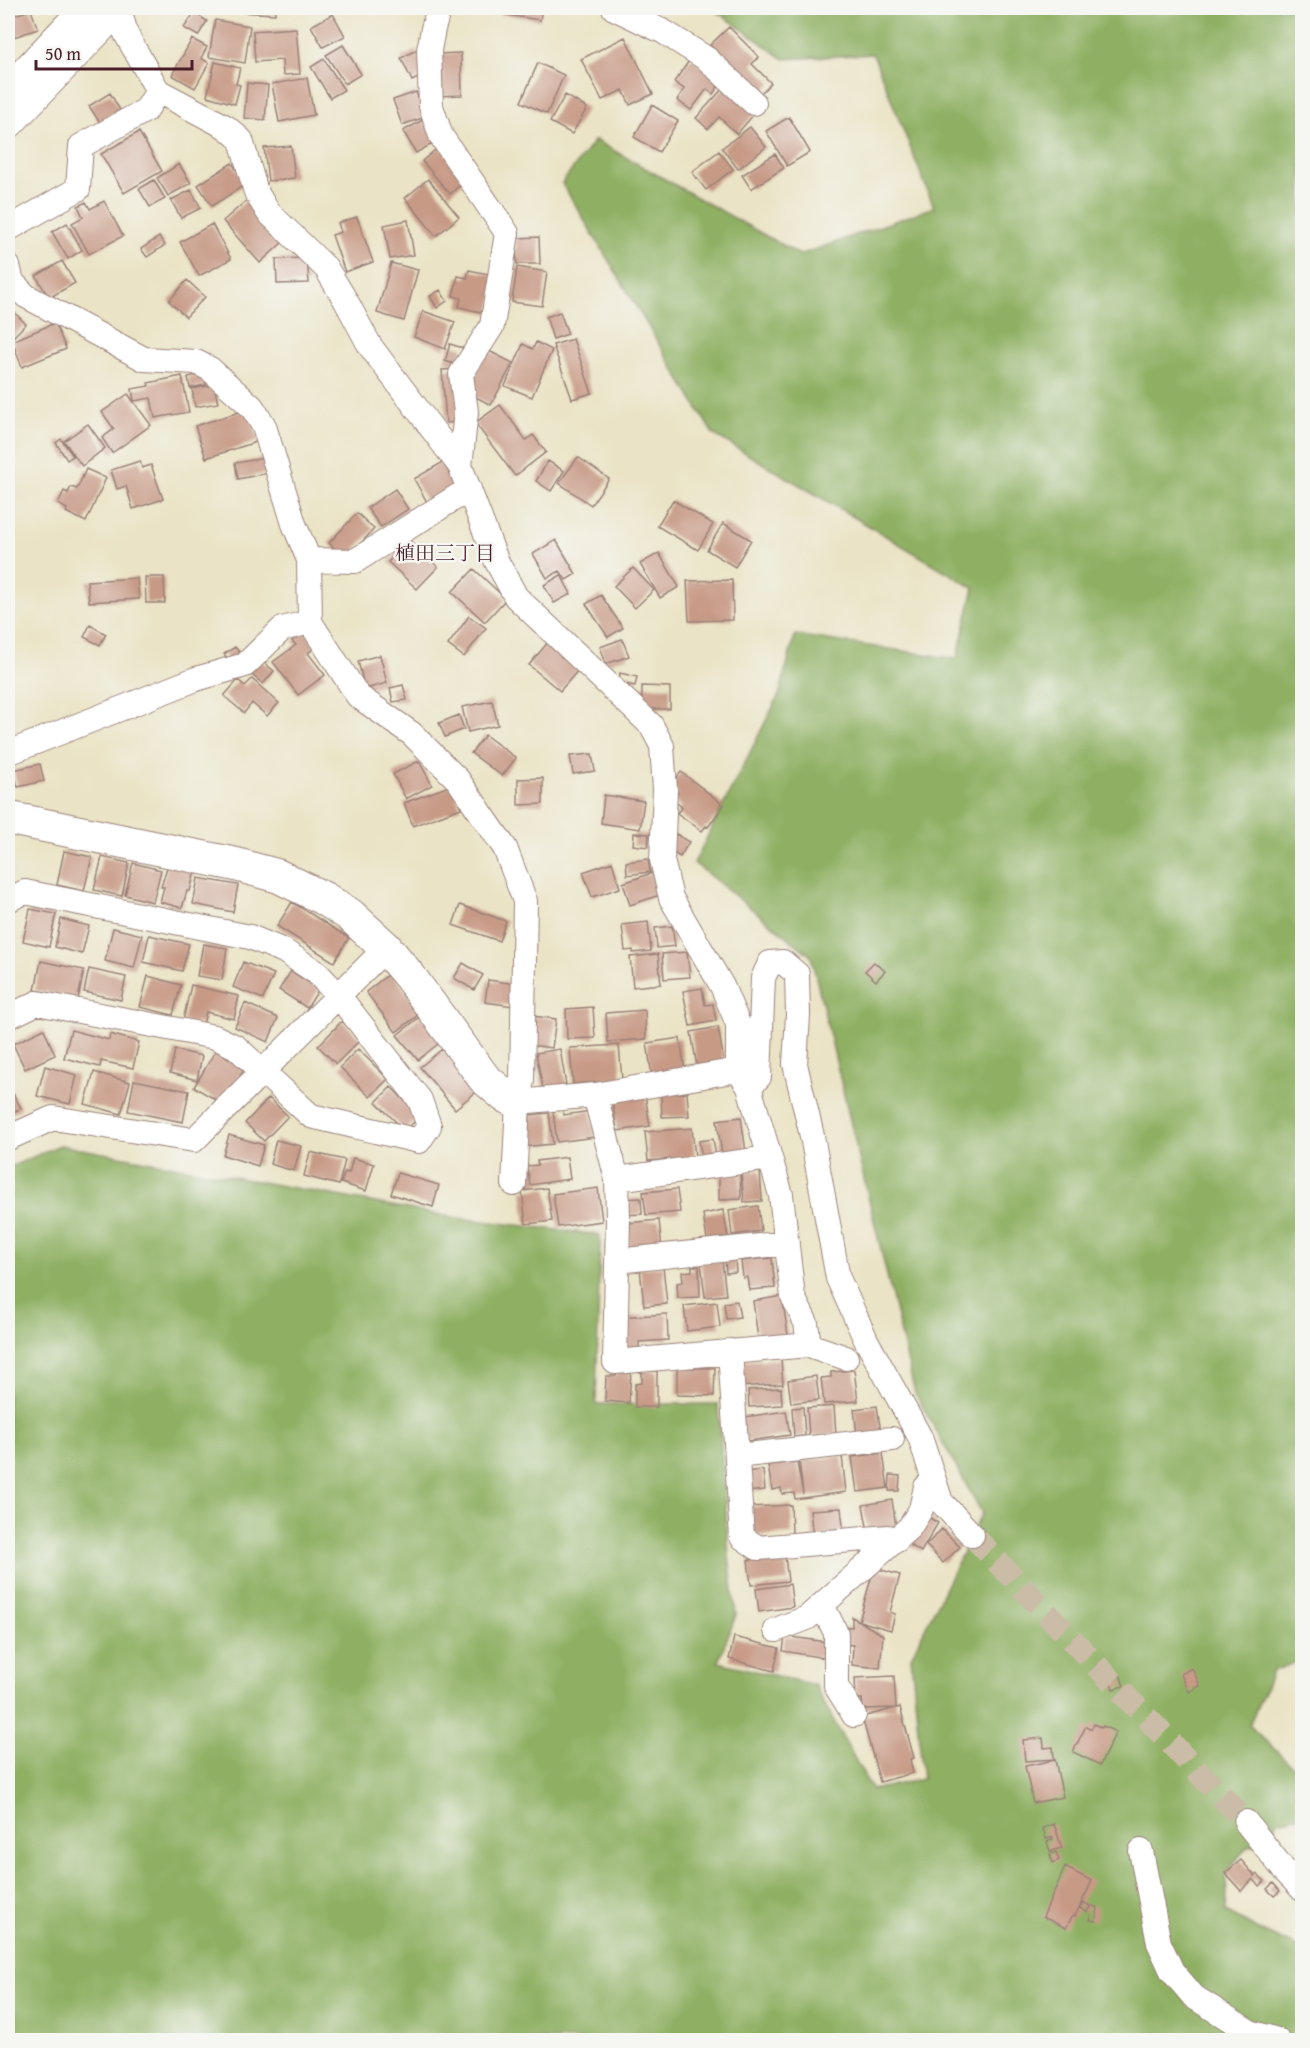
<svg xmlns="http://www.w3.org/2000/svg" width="1310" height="2048" font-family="'Gentium Book Plus','Noto Serif JP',serif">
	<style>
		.forest { fill: #8fb064; stroke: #6c6848; stroke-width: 1.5 }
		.building { fill: #c79a86 }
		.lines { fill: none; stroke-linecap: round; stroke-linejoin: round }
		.street-tunnel { stroke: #cabca6; stroke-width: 24; stroke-dasharray: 24 12; stroke-linecap: butt }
		.street-casing { stroke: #9a8178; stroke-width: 26 }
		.secondary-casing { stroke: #9a8178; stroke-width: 35 }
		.highway-casing { stroke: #9a8178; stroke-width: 35 }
		.street { stroke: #fff; stroke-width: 24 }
		.secondary { stroke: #fff; stroke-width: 33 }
		.highway { stroke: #fff; stroke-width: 33 }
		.labels { text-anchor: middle; stroke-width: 5; stroke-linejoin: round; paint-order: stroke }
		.neighbourhood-label { font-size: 20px; fill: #4a1f2b; stroke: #f6f6f2 }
	</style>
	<rect width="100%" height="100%" fill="#f6f6f2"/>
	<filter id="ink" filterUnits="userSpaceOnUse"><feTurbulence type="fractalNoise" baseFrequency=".0167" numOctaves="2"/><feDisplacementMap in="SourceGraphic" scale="12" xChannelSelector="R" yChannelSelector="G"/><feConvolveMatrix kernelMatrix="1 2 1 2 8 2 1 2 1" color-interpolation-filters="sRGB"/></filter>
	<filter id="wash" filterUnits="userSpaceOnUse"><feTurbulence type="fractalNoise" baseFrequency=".008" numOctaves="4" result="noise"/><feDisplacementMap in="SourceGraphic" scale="24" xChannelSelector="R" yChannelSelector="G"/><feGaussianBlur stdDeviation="1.35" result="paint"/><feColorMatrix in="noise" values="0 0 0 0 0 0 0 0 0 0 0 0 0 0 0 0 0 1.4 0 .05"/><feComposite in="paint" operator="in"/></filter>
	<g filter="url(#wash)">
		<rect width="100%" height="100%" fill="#eae3c5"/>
		<path class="forest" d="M712,8H1302V1660L1273,1671L1249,1725L1296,1770L1302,1779V1816L1277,1821L1268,1842L1248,1846L1225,1873L1227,1891L1226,1912L1257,1929L1302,1949V2040H8V1168L60,1145L457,1218L600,1235L596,1404H718L729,1556L736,1615L718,1662L814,1685L872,1790L923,1779L911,1657L982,1513L915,1393L811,956L694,863L779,695L795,635L957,659L974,588L713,434L562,183L595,140L800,255L934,207L873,54L784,59Z"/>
		<g id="blocks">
			<path class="building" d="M237,8H275V14L237,12Z
				M501,8H542L540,20L500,14Z
				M31,10L38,29L8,39V17Z
				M194,13L207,21L198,36L184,28Z
				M333,14L345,36L323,47L311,26Z
				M215,20L250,26L245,63L209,57Z
				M729,27L759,57L752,64L771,83L759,95L710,45Z
				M296,28L300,74L283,75L282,60L255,62L253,31Z
				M625,37L653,94L630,105L623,90L602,100L581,59Z
				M192,39L207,47L201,58L209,63L195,88L172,75Z
				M343,45L361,74L345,84L326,55Z
				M416,50L428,73L412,81L401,58Z
				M461,53L462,95L436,96L435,54Z
				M691,58L722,81L713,94L707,89L691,110L677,100L684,89L674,82Z
				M324,59L344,90L330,98L311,67Z
				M215,62L240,68L236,84L240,85L235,104L207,96Z
				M538,63L564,75L547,114L521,102Z
				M307,78L314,115L279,122L272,84Z
				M247,83L268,85L265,120L244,118Z
				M725,86L755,113L737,134L719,117L708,129L696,118Z
				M416,92L425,117L402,125L393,100Z
				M110,93L120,110L100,123L89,106Z
				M565,95L587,108L572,134L550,122Z
				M652,105L678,121L659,152L634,137Z
				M789,117L810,152L787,166L766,131Z
				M424,119L437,141L416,153L403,131Z
				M750,127L766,147L738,169L722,148Z
				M139,132L162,171L124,193L101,154Z
				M291,146L295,178L268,181L264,148Z
				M440,146L467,179L450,194L422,161Z
				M719,151L733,169L706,190L692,172Z
				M775,154L784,168L751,189L742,175Z
				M232,163L246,184L212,206L198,185Z
				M179,164L191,183L168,196L157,178Z
				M428,179L459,217L436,236L405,198Z
				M154,180L165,199L150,207L139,189Z
				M191,190L201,208L181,218L171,200Z
				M247,200L284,241L260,263L223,221Z
				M104,201L123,236L89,254L72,223L83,217L78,206L86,202L90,209Z
				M357,217L373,262L345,272L332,235L341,232L338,223Z
				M408,220L414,255L390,259L384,225Z
				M67,223L82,250L68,259L52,232Z
				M212,224L231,259L199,276L180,242Z
				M159,237L165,245L147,257L141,249Z
				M539,237L540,264H517L516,238Z
				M307,258L309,283L277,284L276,259Z
				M62,261L75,283L49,298L36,276Z
				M391,263L418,270L404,321L377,313Z
				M517,267L547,272L542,306L512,302Z
				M469,270L498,276L489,314L459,307L461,298L453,296L458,276L467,278Z
				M187,280L205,297L186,317L169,301Z
				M440,290L447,301L437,308L430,296Z
				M8,306L26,324L8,342Z
				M423,311L455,322L445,349L414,337Z
				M560,312L568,334L553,339L546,317Z
				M55,323L66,349L22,367L12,341Z
				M573,339L592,393L572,399L553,345Z
				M536,342L552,350L532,397L505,386L523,344L533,349Z
				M450,344L463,348L457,365L445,361Z
				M487,350L513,363L491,405L466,392Z
				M457,369L460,422L446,423L442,370Z
				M204,374L206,385L190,388L188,377Z
				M182,376L189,412L155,418L151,398L134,401L132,389L149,386L148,383Z
				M214,385L218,403L195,407L192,389Z
				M128,394L151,425L112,453L102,438L114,429L102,412Z
				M500,405L526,440L533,435L546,452L515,476L475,423Z
				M249,409L259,441L206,458L195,426Z
				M88,424L105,448L82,466L64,441Z
				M61,439L73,456L67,460L56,443Z
				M578,457L609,479L591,505L559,483Z
				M264,458L268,473L238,479L235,463Z
				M140,461L142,468L151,465L163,499L133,509L126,486L117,489L111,470Z
				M548,461L564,471L551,491L536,481Z
				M443,462L456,485L427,502L414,479Z
				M86,469L106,478L86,522L66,512L67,509L58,504L64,491L68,493L71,487L77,489Z
				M395,489L408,509L381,527L367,508Z
				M673,500L713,524L698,550L657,526Z
				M357,513L374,529L346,559L329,543Z
				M723,523L751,540L735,567L707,550Z
				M409,540L438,567L417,589L388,562Z
				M556,540L576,574L566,580L560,571L547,578L533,554Z
				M659,553L679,587L660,598L640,564Z
				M633,568L654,590L635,608L614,586Z
				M474,569L506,599L485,622L452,592Z
				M561,575L571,594L554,603L544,585Z
				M145,577H164L165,603H146Z
				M137,578L139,599L89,602L87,581Z
				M732,580L733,620L689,621L687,581Z
				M601,595L623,628L608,637L586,604Z
				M469,616L486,628L464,657L448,645Z
				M90,625L106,634L100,645L84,637Z
				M306,631L317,646L308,653L325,675L298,695L273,662L296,645L292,641Z
				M622,639L629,656L606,664L600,647Z
				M549,641L580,668L560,691L529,665Z
				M235,647L240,653L229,661L224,654Z
				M380,655L387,683L365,689L358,661Z
				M257,657L274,671L263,684L246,670Z
				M620,673L637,677L635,686L619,683Z
				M252,679L279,703L267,716L252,703L244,713L224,696L238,680L245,686Z
				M403,685L407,700L393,702L390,688Z
				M642,686L670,687V709H642Z
				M492,701L498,725L468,732L462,707Z
				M459,715L464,729L445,737L439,723Z
				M485,735L516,758L502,776L471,753Z
				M592,754L595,771L573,774L570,756Z
				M419,761L432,785L406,799L393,774Z
				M40,764L44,781L18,787L13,770Z
				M681,772L724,805L708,827L706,826L702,831L677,813L682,807L673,800L678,793L670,787Z
				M543,778V804L518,805V779Z
				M452,785L461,808L413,826L404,803Z
				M604,795L644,801L640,829L601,823Z
				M634,833L649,834L648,847L633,845Z
				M676,834L689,842L680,857L667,849Z
				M64,851L92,857L84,891L57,885Z
				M102,857L129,863L122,896L94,890Z
				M648,859L650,872L627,875L626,862Z
				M612,862L620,888L592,897L583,872Z
				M133,863L161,870L153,902L125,895Z
				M168,864L195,871L190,891H187L182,908L160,902L164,887H161Z
				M652,873L660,895L630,905L623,883Z
				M198,878L238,885L233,912L193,904Z
				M292,902L349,938L334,962L277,926Z
				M460,905L506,921L499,941L453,925Z
				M30,909L56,914L49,947L23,941Z
				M61,919L89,926L82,954L55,947Z
				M648,922L651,951L633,953V950L625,951L622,925Z
				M672,926L675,946L657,948L655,928Z
				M113,928L142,935L134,968L105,961Z
				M149,935L189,944L182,971L143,962Z
				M203,944L227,948L222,980L197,976Z
				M687,952L690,977L664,979L662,954Z
				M658,954L661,984L633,987L630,957Z
				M41,961L84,970L78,999L35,990Z
				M243,962L274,974L263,999L233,987Z
				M874,962L885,971L876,981L865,971Z
				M463,963L483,975L474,990L454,978Z
				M89,969L126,977L121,1000L84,992Z
				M291,971L319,989L307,1008L279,990Z
				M391,972L422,1012L396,1032L366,992Z
				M148,976L181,985L173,1015L140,1007Z
				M488,980L517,984L513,1006L485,1002Z
				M8,982L14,994L8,998Z
				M191,985L239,996L234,1019L206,1012L203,1025L183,1021Z
				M702,988L705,1005L713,1004L716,1021L690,1026L683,991Z
				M245,1003L278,1018L268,1042L235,1027Z
				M593,1007L595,1038L567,1039L566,1009Z
				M645,1010L646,1039L608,1042L606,1013Z
				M422,1015L443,1040L418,1060L397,1035Z
				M532,1016L556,1019L552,1048L529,1045Z
				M342,1021L361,1039L336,1064L318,1046Z
				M718,1027L724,1062L697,1067L691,1032Z
				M44,1029L55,1055L25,1069L13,1044Z
				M71,1030L109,1040L110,1034L139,1042L133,1068L101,1061L100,1067L64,1058Z
				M680,1038L685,1071L652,1076L647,1043Z
				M619,1045L622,1080L573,1084L570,1048Z
				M358,1049L388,1079L370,1097L340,1067Z
				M442,1049L476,1092L455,1109L420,1067Z
				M560,1049L566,1085L543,1089L536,1053Z
				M175,1050L202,1056L197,1080L170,1073Z
				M216,1050L245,1068L223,1104L194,1087Z
				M45,1066L77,1075L70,1104L37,1096Z
				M94,1072L130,1082L121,1114L85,1104Z
				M134,1080L189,1091L183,1122L128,1111Z
				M8,1085L21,1108L8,1116Z
				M391,1087L420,1116L405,1131L376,1102Z
				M687,1093L689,1116L662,1117L661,1094Z
				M645,1094L650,1126L617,1131L612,1098Z
				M269,1098L288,1116L264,1141L245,1123Z
				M563,1110L564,1115L591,1111L595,1137L557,1142L553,1111Z
				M549,1113L553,1144L522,1147L519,1116Z
				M741,1117L746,1152L722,1155L717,1120Z
				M692,1128L695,1157L648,1161L645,1132Z
				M229,1135L264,1145L258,1166L223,1155Z
				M713,1139L716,1157L702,1159L699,1141Z
				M276,1140L301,1146L294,1171L270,1164Z
				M310,1152L345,1160L339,1185L304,1176Z
				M567,1157L570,1179L530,1185L527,1166L538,1165L537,1161Z
				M353,1158L374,1164L366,1191L341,1183L345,1172L349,1173Z
				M760,1171L762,1201L744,1202L741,1172Z
				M398,1173L439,1185L433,1207L391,1194Z
				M740,1174L741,1199L719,1200V1175Z
				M547,1188L552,1221L526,1224L522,1191Z
				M598,1188L602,1221L558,1227L553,1194Z
				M677,1189L680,1212L646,1215L643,1192Z
				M641,1198L642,1214L624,1215L623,1199Z
				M758,1206L761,1231L732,1235L729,1210Z
				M723,1210L729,1242L708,1245L703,1214Z
				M659,1220L662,1249L630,1252L627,1223Z
				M735,1257L736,1272L726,1273L725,1258Z
				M772,1258L775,1288L749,1290L747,1277L743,1278L741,1261Z
				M722,1260L726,1295L705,1297L701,1263Z
				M663,1266L667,1304L644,1306L640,1269Z
				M692,1266H699L700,1297L678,1298L677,1283L683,1282L682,1272L692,1271Z
				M782,1296L788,1335L758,1339L753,1301Z
				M737,1301L740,1317L726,1319L724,1303Z
				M717,1302L720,1327L687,1331L684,1306Z
				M667,1314L668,1340L639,1342V1351H619L618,1317Z
				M781,1359L783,1384L738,1387L737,1361Z
				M677,1368H715L714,1396L677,1395Z
				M617,1370L631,1371L629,1403L605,1401L606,1376H616Z
				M854,1370L858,1401L824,1404L821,1378L831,1377V1372Z
				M642,1371H657V1407H635V1384L642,1383Z
				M816,1376L819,1400L791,1403L788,1380Z
				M781,1388L782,1405L749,1407L748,1390Z
				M834,1406L836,1434L809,1436L807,1408Z
				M877,1406L881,1433L857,1436L854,1409Z
				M803,1407L805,1436L794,1437L792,1408Z
				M786,1411L790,1435L742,1442L738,1418Z
				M883,1453L888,1488L857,1492L852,1457Z
				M842,1456L846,1492L795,1499L794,1493L782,1494L781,1488L772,1490L768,1465L797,1462L803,1494L799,1461Z
				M763,1470L765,1490L746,1492L744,1472Z
				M890,1475L900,1476L899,1491H889Z
				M892,1500L896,1527L868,1532L863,1505Z
				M791,1505L792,1534L748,1536L747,1507Z
				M841,1508L844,1535L813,1538L810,1510Z
				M925,1515L938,1523L921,1552L907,1543Z
				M942,1529L960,1547L943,1563L926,1545Z
				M785,1556L788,1581L751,1585L748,1560Z
				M874,1568L900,1575L890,1612L895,1614L891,1630L859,1621Z
				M790,1584L793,1607L759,1612L756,1589Z
				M852,1617L883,1635L880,1668L852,1665L853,1645L843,1644L844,1627H852Z
				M785,1636L826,1642L824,1658L783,1651Z
				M734,1637L779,1648L774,1671L729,1659Z
				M1192,1668L1200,1686L1189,1692L1181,1674Z
				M1120,1674L1124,1686L1113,1689L1109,1676Z
				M894,1676L896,1708L863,1709L862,1699H856L855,1678Z
				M900,1707L914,1758L910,1759L913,1773L880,1782L862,1717Z
				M1094,1724L1102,1728L1103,1726L1116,1732L1100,1765L1073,1752L1086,1726L1091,1729Z
				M1043,1738L1044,1748L1053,1747L1054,1759L1025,1761L1023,1740Z
				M1055,1760L1063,1797L1033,1803L1025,1766Z
				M1054,1824L1062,1848L1050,1851L1047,1842L1053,1839V1837L1046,1839L1043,1828Z
				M1056,1852L1059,1860L1053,1863L1050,1854Z
				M1241,1860L1255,1876L1257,1874L1265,1881L1260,1886L1253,1879L1241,1891L1225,1873Z
				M1065,1867L1092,1881L1075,1916L1073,1915L1066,1928L1043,1917Z
				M1273,1883L1280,1891L1274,1896L1267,1889Z
				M1083,1902L1090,1906L1087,1912L1080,1908Z
				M1091,1906L1097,1907L1096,1921L1090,1920Z"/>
		</g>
	</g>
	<g filter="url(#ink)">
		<use href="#blocks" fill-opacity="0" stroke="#9a8178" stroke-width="1.5"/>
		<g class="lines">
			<path class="street-tunnel" d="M972,1535L1246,1822"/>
			<defs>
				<path id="street" d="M119,8L126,34L158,91L226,127L241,140L256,192L268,212L326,268L346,301L370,346L460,466L496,560L516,597L651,725L662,746L665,789L662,860L671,898L722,986L738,1024V1070
					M439,8L433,29L429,50L431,106L441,136L507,233L492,326L461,374L466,412L460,466
					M614,8L664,32L707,59L754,103
					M8,86L82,8
					M8,229L78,189L81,146L146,110L158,91
					M8,266L12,282L26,296L144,359L196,362L210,369L252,407L264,426L294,524L309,560L310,622L358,696L412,734L458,780L505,848L525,901L522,1080L518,1102L514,1184
					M309,560L355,561L469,489
					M8,753L196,679L245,665L282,629L310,622
					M8,900L25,892L250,937L284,951L316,972L338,995L420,1100L429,1126L419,1141L311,1116L236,1047L215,1037L37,1003L8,1017
					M749,1087L781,1195L793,1297L806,1323L809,1345
					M595,1095L617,1179L618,1218L615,1362L809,1345L846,1358
					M518,1102L595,1095L738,1070L749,1087L759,1077L763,978L770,963L783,962L797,974L798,1015L795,1064L812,1136L838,1278L866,1340L920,1437L941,1502L972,1535
					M8,1138L53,1118L194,1140L386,948
					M617,1179L770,1158
					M617,1261L787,1243
					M730,1351L742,1537L758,1548L888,1537L897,1540
					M737,1456L892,1439
					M822,1605L836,1633V1686L854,1715
					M776,1630L807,1618L910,1527L921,1509L926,1487L934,1481
					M1246,1822L1284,1870L1302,1889
					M1141,1851L1159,1943L1172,1971L1194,1997L1250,2032L1277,2040"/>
				<path id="secondary" d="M8,818L234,864L278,876L325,899L350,915L386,948L410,977L484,1078L505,1096L518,1102"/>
				<path id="highway" d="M8,122L117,8"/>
			</defs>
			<use href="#street" class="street-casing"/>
			<use href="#secondary" class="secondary-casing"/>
			<use href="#highway" class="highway-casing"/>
			<use href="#street" class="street"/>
			<use href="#secondary" class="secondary"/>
			<use href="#highway" class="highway"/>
		</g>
	</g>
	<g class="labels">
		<g class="neighbourhood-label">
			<text x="445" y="560">植田三丁目</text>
		</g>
	</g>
	<rect width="1310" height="2048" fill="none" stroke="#f6f6f2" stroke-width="30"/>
	<path d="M36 60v9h156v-9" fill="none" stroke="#4a1f2b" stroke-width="3"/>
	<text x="45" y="60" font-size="18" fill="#4a1f2b" stroke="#f6f6f2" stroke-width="4.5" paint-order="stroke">50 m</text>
</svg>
